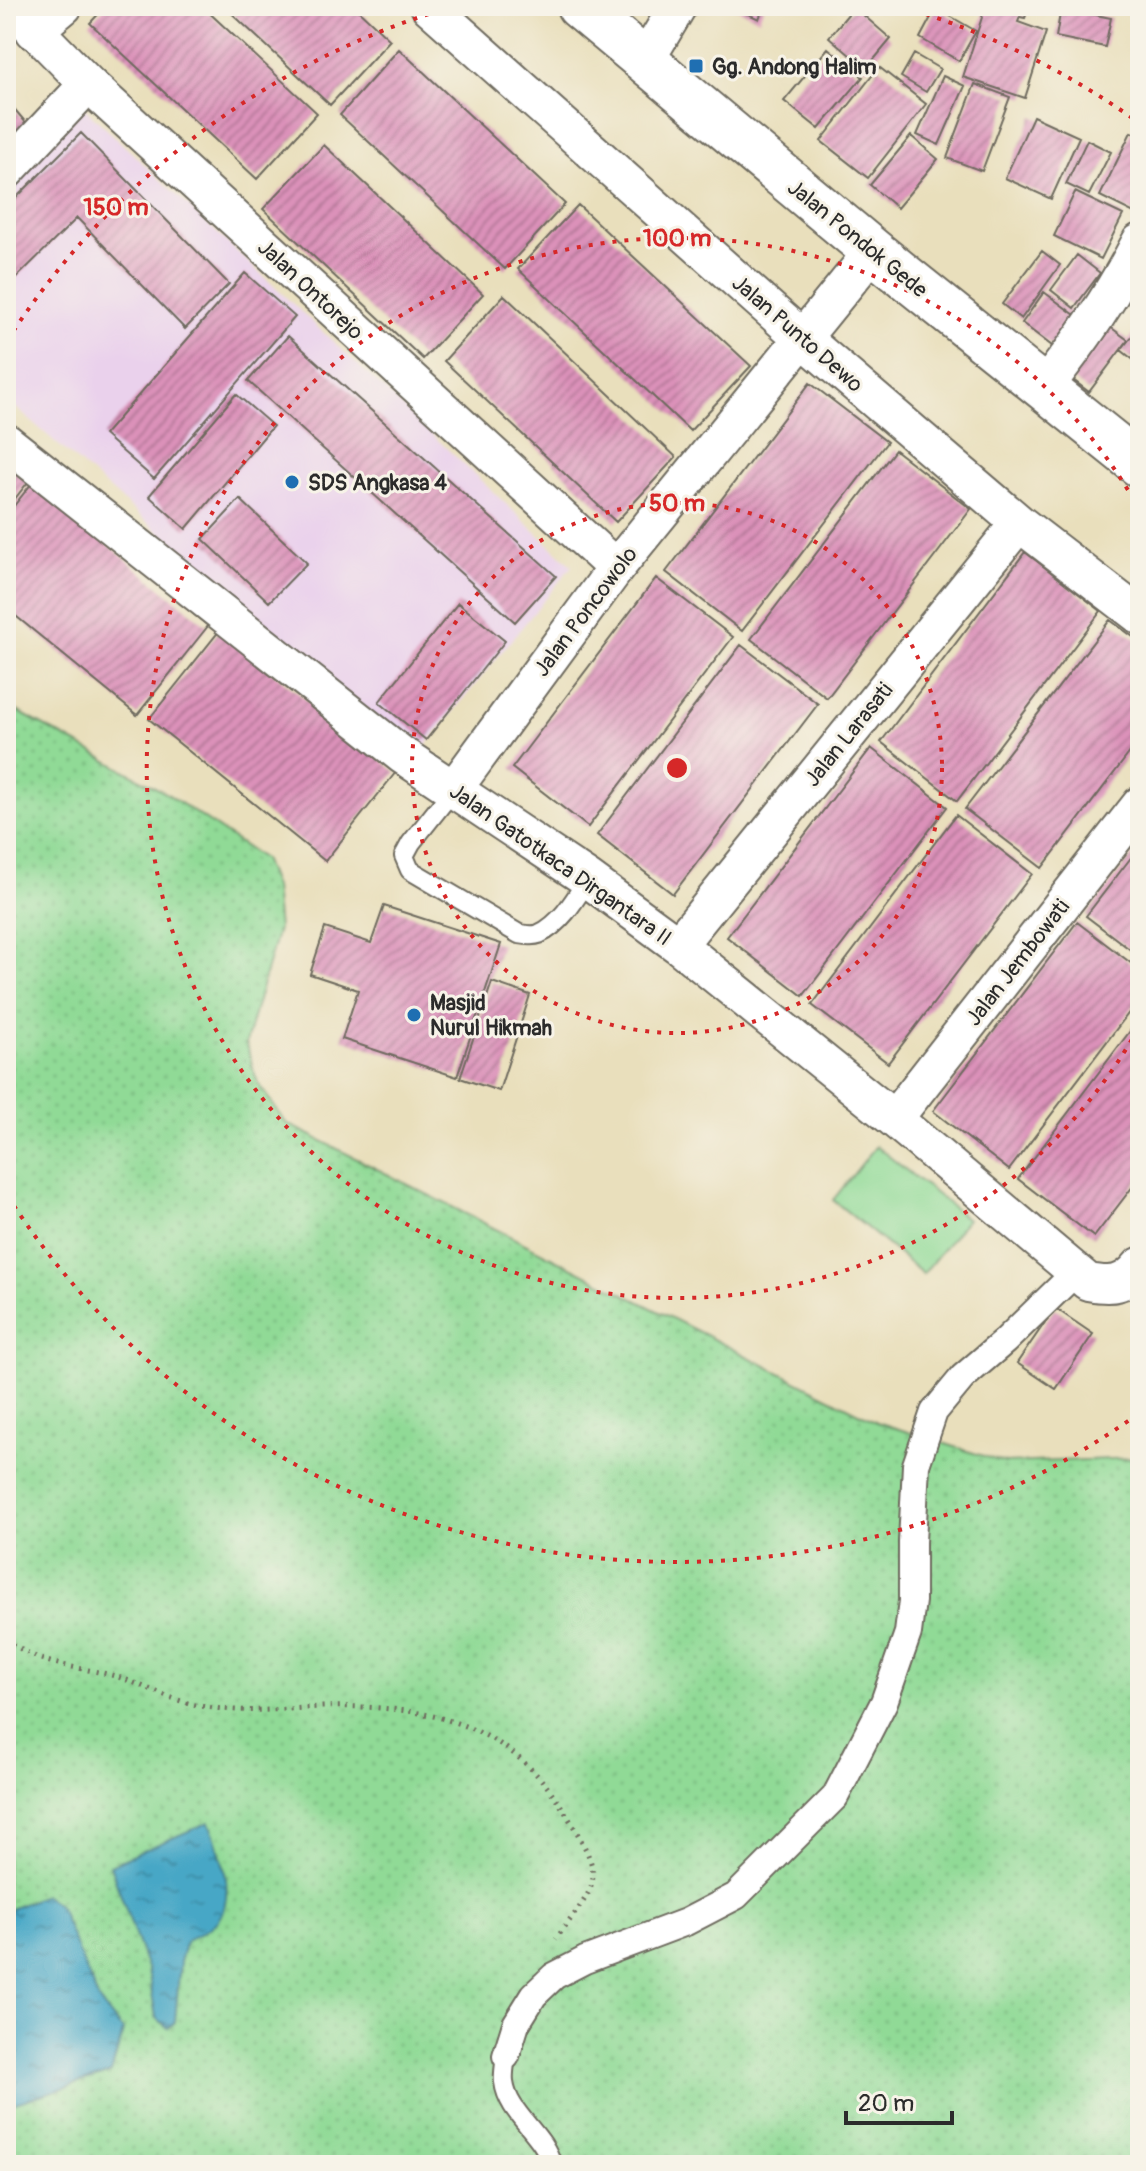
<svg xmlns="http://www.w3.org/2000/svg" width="1146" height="2171" font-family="Pangolin,sans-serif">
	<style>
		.built { fill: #ead1ec }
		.grass { fill: url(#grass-dots); stroke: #5e8260; stroke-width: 2 }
		.park { fill: #90da96; stroke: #5e8260; stroke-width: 2 }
		.water { fill: url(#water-ripples); stroke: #386978; stroke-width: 2 }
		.building { fill: url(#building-hatch) }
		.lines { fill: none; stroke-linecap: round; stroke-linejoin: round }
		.service-casing { stroke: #6e6a5e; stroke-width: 22 }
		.pedestrian-casing { stroke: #6e6a5e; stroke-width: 30 }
		.minor-casing { stroke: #6e6a5e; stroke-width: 40 }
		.primary-casing { stroke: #6e6a5e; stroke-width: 48 }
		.path { stroke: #6e6a5e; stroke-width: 5; stroke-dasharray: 2 6; stroke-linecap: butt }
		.service { stroke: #fff; stroke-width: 18 }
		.pedestrian { stroke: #fff; stroke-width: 26 }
		.minor { stroke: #fff; stroke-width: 36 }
		.primary { stroke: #fff; stroke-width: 44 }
		.ring { fill: none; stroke: #d62828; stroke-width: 4; stroke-dasharray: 4 8 }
		.poi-dot { fill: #1f6fb2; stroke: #f7f3e8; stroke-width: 3 }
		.labels { text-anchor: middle; stroke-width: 6; stroke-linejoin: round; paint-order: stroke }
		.poi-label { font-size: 22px; font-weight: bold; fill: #2b2b2b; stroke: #f7f3e8; text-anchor: start }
		.street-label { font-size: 22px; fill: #2b2b2b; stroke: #f7f3e8 }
		.centre { fill: #d62828; stroke: #f7f3e8; stroke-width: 4 }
		.ring-label { font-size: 24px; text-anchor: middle; font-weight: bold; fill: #d62828; stroke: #f7f3e8; stroke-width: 6; stroke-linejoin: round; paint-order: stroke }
	</style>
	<defs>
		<pattern id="grass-dots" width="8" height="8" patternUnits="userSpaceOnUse" patternTransform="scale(2)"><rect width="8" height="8" fill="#90da96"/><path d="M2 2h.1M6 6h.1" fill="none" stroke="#7cbb81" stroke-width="1.8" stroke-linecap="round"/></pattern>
		<pattern id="water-ripples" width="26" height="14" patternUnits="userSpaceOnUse" patternTransform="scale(2)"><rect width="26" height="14" fill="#46a7c6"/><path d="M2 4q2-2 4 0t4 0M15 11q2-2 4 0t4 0" fill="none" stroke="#3b88a1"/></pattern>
		<pattern id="building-hatch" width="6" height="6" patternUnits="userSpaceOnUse" patternTransform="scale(2)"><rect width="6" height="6" fill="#db91b9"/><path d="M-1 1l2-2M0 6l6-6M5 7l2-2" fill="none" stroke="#b27797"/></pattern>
	</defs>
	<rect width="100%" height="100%" fill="#f7f3e8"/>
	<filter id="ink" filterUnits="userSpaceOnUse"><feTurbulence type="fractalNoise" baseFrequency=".0125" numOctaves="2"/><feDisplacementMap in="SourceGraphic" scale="16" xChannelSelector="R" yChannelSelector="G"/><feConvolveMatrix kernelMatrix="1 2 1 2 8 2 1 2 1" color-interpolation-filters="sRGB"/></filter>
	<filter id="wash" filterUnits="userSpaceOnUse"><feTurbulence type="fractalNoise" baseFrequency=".006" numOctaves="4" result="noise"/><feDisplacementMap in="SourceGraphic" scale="32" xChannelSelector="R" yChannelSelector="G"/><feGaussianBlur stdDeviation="1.8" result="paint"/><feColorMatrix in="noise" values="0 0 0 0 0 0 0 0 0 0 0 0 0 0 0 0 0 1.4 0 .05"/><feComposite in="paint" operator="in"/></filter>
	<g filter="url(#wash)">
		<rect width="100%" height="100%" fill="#e9dfbc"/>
		<path class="built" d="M82,106L572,566L416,757L6,399V183Z"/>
		<path class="grass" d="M6,705L166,793L263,859L274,887L278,929L246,1043L257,1082L286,1123L877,1422L1005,1463L1140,1458V2165H6Z"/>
		<path class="park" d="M876,1146L967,1219L923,1274L833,1200Z"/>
		<path class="water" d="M209,1822C220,1851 237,1892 218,1920C212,1929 195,1935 186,1941L180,1962L175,2022L168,2028L156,2017L148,1971L110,1865Z
			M44,1895L59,1906L99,2001L123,2031L111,2073L6,2106V1911Z"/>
		<g id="blocks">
			<path class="building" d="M106,6H202L317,113L257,179L90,23Z
				M224,6H354L390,40L330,105Z
				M730,6H764L759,19Z
				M996,6H1029L1025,18L1020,17L1018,22L1046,32L1025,98L963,77L984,11L994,14Z
				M1110,6H1140V13L1110,10Z
				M854,7L891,39L866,69L829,37Z
				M936,8L976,31L959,61L920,38Z
				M1061,8L1111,18L1105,47L1056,37Z
				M828,48L863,77L819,129L784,101Z
				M399,49L565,204L505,269L340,115Z
				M914,54L940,69L926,92L901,77Z
				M879,67L926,104L868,178L821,141Z
				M943,76L965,86L939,145L917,135Z
				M975,84L1010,97L982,171L947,158Z
				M6,99L32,130L6,152Z
				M1033,116L1079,137L1051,199L1005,178Z
				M1131,132L1140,136V216L1100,196Z
				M81,133L229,284L185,329L77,218L6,288V208Z
				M911,136L938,159L897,208L870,185Z
				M1087,140L1111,152L1089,195L1066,184Z
				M324,145L483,294L423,359L263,209Z
				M1075,192L1123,215L1101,259L1054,236Z
				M578,205L751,366L690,431L518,269Z
				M1042,251L1060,265L1021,319L1002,304Z
				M1077,255L1100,273L1074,308L1051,290Z
				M245,273L295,317L154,479L104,435Z
				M1044,292L1079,318L1056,349L1022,323Z
				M504,295L676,457L616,522L444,361Z
				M1098,318L1128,340L1089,392L1060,370Z
				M1140,326V365L1121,350Z
				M288,336L556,576L515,622L248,381Z
				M810,383L887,442L742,631L666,572Z
				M236,394L273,426L186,529L149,496Z
				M895,450L971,509L827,698L751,639Z
				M6,464L28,482L6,510Z
				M32,483L208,626L137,715L6,608V516Z
				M240,499L307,563L269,602L203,539Z
				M1025,552L1101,611L957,801L881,742Z
				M656,578L733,637L588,827L512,768Z
				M458,603L505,641L426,740L379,702Z
				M1110,620L1140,642V739L1042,868L965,809Z
				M220,630L396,772L325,861L149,719Z
				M741,645L818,704L673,894L597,835Z
				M871,748L947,807L803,996L727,937Z
				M956,815L1032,874L888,1063L812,1005Z
				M1140,846V957L1086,916Z
				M384,906L501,944L457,1077L342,1039L358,990L310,974L325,928L371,943Z
				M1077,922L1140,970V998L1009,1170L933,1111Z
				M492,982L530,995L499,1091L460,1078Z
				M1140,1018V1177L1094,1237L1018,1179Z
				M1055,1308L1093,1334L1056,1389L1017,1363Z"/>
		</g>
	</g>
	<g filter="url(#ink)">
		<use href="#blocks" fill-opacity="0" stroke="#6e6a5e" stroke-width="2"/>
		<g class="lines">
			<defs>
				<path id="service" d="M453,790L411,843L404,856L410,870L519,934C525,935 534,936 539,934C561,924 576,898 588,879
					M506,2056C505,2064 503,2074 504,2082C508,2115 544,2133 552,2165"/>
				<path id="pedestrian" d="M506,2056L516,2024L534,1995L554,1976L585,1960L686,1922L736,1896L835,1797L884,1702L908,1633L912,1601V1542L916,1465L934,1412L963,1377L1005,1341L1076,1272"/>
				<path id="minor" d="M11,6L88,84L616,568
					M429,6L801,337L1019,523L1140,616
					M34,31L64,6
					M644,63L678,6
					M6,171L88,84
					M1043,389C1080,343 1113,295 1140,242
					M6,442L402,755L588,879L678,945L894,1119L1088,1282C1111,1286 1124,1286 1140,1266
					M453,790L616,568L873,251
					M678,945L1019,523
					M894,1119L1140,805"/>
				<path id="primary" d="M579,6L873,251L1140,465"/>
			</defs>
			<use href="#service" class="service-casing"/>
			<use href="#pedestrian" class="pedestrian-casing"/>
			<use href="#minor" class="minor-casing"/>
			<use href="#primary" class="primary-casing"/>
			<path class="path" d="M6,1640C16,1646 27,1653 38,1658C62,1667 90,1669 115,1676C144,1685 172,1701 201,1706C246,1714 278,1709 322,1707C426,1704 512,1722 568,1817C607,1883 598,1881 556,1939"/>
			<use href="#service" class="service"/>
			<use href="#pedestrian" class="pedestrian"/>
			<use href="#minor" class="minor"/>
			<use href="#primary" class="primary"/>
		</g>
	</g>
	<g class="ring">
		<circle cx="677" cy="768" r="265"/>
		<path d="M1138 1029A530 530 0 1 1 1138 507"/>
		<path d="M1138 1414A794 794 0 0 1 7 1195M7 341A794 794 0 0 1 451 7M903 7A794 794 0 0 1 1138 122"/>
	</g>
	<g class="poi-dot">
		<rect x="688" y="58" width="16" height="16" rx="4"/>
		<circle cx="292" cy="482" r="8"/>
		<circle cx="414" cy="1015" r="8"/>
	</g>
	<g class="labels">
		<g class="poi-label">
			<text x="712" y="74">Gg. Andong Halim</text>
			<text x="308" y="490">SDS Angkasa 4</text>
			<text x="430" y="1010">Masjid<tspan x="430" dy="25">Nurul Hikmah</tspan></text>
		</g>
		<g class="street-label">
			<text transform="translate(858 238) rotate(39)" y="8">Jalan Pondok Gede</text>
			<text transform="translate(311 289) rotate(43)" y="8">Jalan Ontorejo</text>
			<text transform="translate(798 333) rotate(41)" y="8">Jalan Punto Dewo</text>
			<text transform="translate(585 611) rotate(-53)" y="8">Jalan Poncowolo</text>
			<text transform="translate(848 734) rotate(-51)" y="8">Jalan Larasati</text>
			<text transform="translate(561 864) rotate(35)" y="8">Jalan Gatotkaca Dirgantara II</text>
			<text transform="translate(1017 962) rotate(-52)" y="8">Jalan Jembowati</text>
		</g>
	</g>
	<circle cx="677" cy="768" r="12" class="centre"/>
	<g class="ring-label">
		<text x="116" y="215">150 m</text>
		<text x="677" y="246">100 m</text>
		<text x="677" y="511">50 m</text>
	</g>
	<rect width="1146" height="2171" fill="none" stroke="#f7f3e8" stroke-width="32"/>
	<path d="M846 2111v12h106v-12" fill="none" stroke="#2b2b2b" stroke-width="4"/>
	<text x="858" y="2111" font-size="24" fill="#2b2b2b" stroke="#f7f3e8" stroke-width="6" paint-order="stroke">20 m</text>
</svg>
